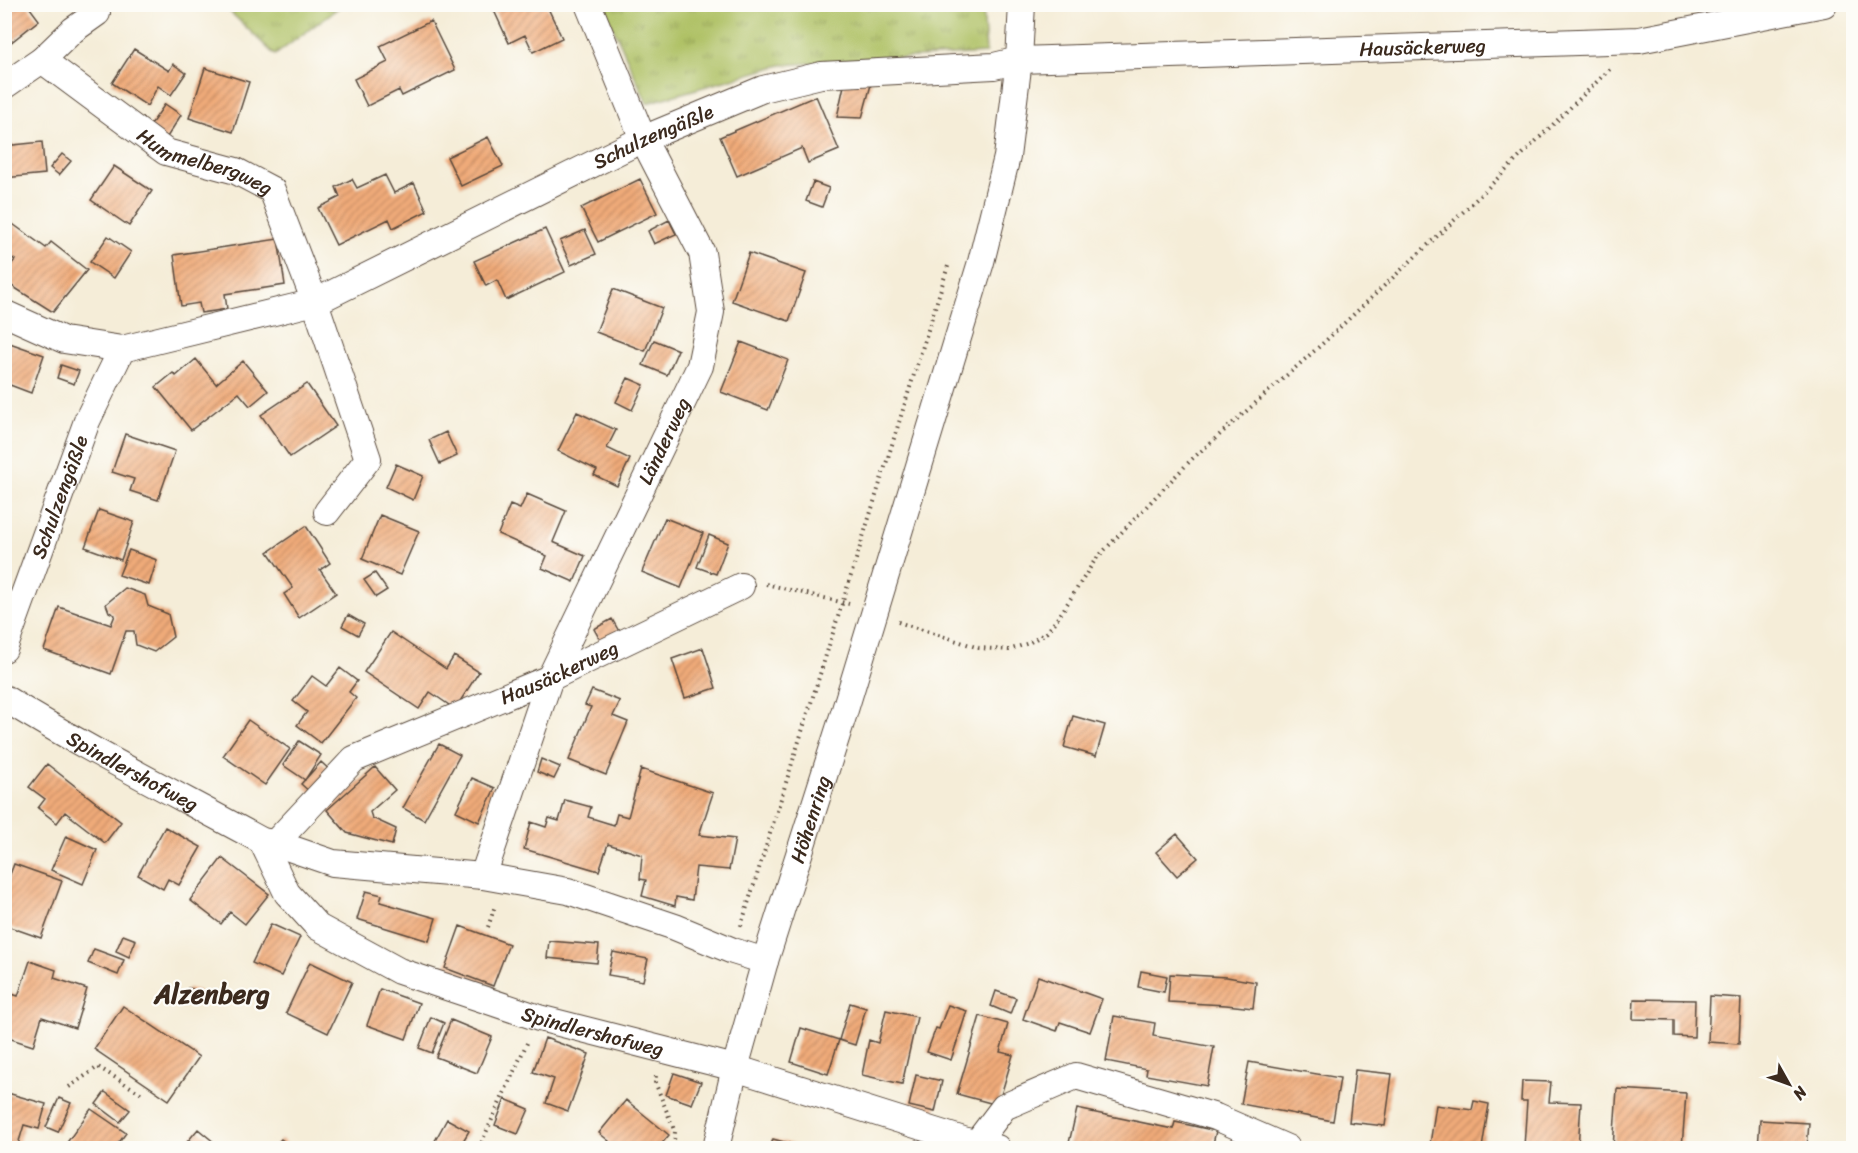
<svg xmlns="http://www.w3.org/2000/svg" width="1858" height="1153" font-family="Sriracha,sans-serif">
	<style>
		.grass { fill: url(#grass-tufts); stroke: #757642; stroke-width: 1.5 }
		.building { fill: url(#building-hatch) }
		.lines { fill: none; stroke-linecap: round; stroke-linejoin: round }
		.street-casing { stroke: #57473a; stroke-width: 28 }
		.path { stroke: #57473a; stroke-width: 4; stroke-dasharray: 1.5 4.5; stroke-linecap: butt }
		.street { stroke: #fff; stroke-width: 26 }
		.labels { text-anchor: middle; stroke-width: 4.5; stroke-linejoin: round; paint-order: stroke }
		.street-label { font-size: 20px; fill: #3b2a1e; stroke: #fdfcf7 }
		.district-label { font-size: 26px; font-weight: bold; fill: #3b2a1e; stroke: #fdfcf7 }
	</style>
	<defs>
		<pattern id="grass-tufts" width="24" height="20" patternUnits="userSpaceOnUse" patternTransform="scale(1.5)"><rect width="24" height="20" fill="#afc165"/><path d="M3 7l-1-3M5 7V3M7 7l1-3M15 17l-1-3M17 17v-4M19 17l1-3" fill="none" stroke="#909d53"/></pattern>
		<pattern id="building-hatch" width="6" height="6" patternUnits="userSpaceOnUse" patternTransform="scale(1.5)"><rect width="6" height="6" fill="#f0ab79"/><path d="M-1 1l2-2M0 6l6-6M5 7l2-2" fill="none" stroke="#c48b63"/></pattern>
	</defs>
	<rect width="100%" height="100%" fill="#fdfcf7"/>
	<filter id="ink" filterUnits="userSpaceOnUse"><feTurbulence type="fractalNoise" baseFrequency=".0167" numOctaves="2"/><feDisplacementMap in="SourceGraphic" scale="12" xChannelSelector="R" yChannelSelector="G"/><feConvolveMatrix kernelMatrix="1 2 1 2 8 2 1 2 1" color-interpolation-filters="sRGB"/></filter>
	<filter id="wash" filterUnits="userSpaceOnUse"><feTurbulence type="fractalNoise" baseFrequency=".008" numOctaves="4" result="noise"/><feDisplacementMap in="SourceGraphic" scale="24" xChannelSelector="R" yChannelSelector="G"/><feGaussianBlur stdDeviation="1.35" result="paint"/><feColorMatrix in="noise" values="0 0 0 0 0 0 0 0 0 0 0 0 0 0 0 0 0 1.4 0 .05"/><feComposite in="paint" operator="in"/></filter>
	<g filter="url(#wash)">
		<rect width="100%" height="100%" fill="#f5edd8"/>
		<path class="grass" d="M223,5H342L275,55Z
			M603,5H983L986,53L781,65L647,103Z"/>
		<g id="blocks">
			<path class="building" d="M4,4H27L39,20L4,48Z
				M491,4H546L562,38L533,52L525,35L509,43Z
				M431,21L455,70L402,96L399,90L367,106L354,79L388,62L380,46Z
				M134,49L169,71L173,64L186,73L171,95L158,86L147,106L112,83Z
				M205,68L249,82L233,132L189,118Z
				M845,81H872L862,118L837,117Z
				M816,96L839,150L808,163L802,148L737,176L720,137Z
				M165,104L181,115L164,142L147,130Z
				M488,137L503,166L461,186L447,157Z
				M42,142L45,174L4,178V146Z
				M62,154L71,161L59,175L50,168Z
				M114,166L152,191L129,226L91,200Z
				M385,175L394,193L414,183L427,211L393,228L389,219L336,245L318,208L340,197L336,187L352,179L357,188Z
				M640,179L657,213L598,242L581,208Z
				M813,182L829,188L822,207L806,201Z
				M669,220L676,234L654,244L648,231Z
				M10,222L46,248L51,242L87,270L53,312L4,281V273L15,260L4,252V229Z
				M545,229L565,272L506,300L497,280L486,286L474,261Z
				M585,230L596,254L571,265L560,241Z
				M108,236L131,252L114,278L90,262Z
				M278,239L285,285L225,294L227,309L201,313L199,303L181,306L174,255Z
				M749,253L806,273L789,321L732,301Z
				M613,289L662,308L645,351L596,332Z
				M654,340L678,350L667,375L643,365Z
				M4,341L44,355L31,393L10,385L4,399Z
				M741,342L788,360L768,410L721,392Z
				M196,359L216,384L243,361L268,391L250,406L239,393L191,430L156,387L173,373L176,376Z
				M61,365L79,371L74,384L57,378Z
				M628,378L644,385L632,410L616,402Z
				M307,384L336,426L290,457L261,415Z
				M577,412L616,430L607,448L630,459L617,486L594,475L597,470L558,451Z
				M446,432L457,456L440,464L429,440Z
				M125,434L175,451L158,500L130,491L134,479L112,472Z
				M396,464L423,476L413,500L386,487Z
				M527,494L566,511L553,542L585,556L574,582L542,568L547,556L498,534L510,505L520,509Z
				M99,510L134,522L121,560L85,547Z
				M380,515L419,531L400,575L362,559Z
				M665,518L703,533L681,588L642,572Z
				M306,526L330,563L320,570L336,593L299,618L284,594L293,588L268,552Z
				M709,535L728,543L716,574L697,567Z
				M129,550L157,560L149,585L119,575Z
				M375,573L387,590L376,597L364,580Z
				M125,588L145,595L148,606L168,614L173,637L154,652L136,645L134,631H126L111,674L44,650L59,607L111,625L115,615L109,612L106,604Z
				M348,615L364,624L358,635L342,626Z
				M612,619L621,635L603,645L594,629Z
				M391,632L446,669L454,656L479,672L455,709L430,692L419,709L364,672Z
				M703,648L716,688L685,698L672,659Z
				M340,668L357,681L349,692L356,698L321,743L297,725L307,712L293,701L312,676L326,686Z
				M592,690L620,701L613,716L628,722L606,775L569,760L591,707L585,705Z
				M1073,716L1105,725L1096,756L1064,747Z
				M248,720L290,749L265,785L223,756Z
				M299,741L321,755L305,780L283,765Z
				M439,744L460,755L424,820L403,808Z
				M541,759L560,767L554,779L537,772Z
				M321,762L332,772L312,794L301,784Z
				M47,764L121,822L105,843L65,812L57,823L38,808L45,799L29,787Z
				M375,767L395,790L370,812L372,818L396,829L392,845L347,833L327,810Z
				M641,769L713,793L699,835L735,839L729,870L696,867L692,900L676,897L675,906L642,896L646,880L640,879L642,855L608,844L599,871L524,849L531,822L546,827L549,818L559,821L565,800L591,807L588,817L614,825L617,814L628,817Z
				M472,778L495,788L479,822L456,811Z
				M165,827L201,847L179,885L168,879L163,889L138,875Z
				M1177,834L1198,858L1177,876L1156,852Z
				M66,836L97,850L83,884L51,870Z
				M222,858L269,894L245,924L230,912L221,924L190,900Z
				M14,864L62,881L41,938L4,925V890Z
				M366,891L382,895L380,902L436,918L429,941L357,919Z
				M271,924L300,937L281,976L252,963Z
				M460,926L509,944L493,986L445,968Z
				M123,935L136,940L129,957L116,951Z
				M549,941L599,945L597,963L547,958Z
				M94,949L124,960L118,975L88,963Z
				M613,952L648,959L643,981L608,975Z
				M30,961L56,970L54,978L87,989L75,1028L42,1017L33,1046L5,1037V997L6,992L18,996Z
				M310,962L352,982L328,1033L286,1013Z
				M1141,971L1167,976L1164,992L1138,987Z
				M1170,974L1227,977L1256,982L1253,1008L1226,1005L1168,1002Z
				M1038,976L1102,999L1090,1032L1060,1022L1057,1031L1023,1019Z
				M188,988L200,991L196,1004L184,1001Z
				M380,989L419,1003L406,1039L367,1025Z
				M996,991L1016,998L1010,1014L991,1006Z
				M1710,996L1741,998L1739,1044L1708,1042Z
				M1634,999L1695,1000L1694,1037L1674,1036V1020L1633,1019Z
				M850,1003L866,1008L855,1045L839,1040Z
				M948,1005L967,1011L951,1060L927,1052L936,1028L939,1029Z
				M123,1006L199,1057L169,1100L94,1049Z
				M886,1010L917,1017L902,1084L862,1075L869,1040L878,1043Z
				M980,1016L1008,1024L1000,1052L1013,1055L998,1105L957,1094Z
				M1114,1016L1155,1023L1153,1036L1214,1047L1207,1086L1146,1075L1147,1069L1106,1061Z
				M431,1017L444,1023L432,1053L419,1048Z
				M451,1020L492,1037L477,1073L436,1057Z
				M801,1028L839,1040L828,1074L791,1062Z
				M545,1038L589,1054L568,1111L546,1103L554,1079L533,1072Z
				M1249,1062L1340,1078L1333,1121L1241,1104Z
				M1355,1070L1392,1074L1385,1126L1349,1122Z
				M674,1073L701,1082L692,1104L666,1095Z
				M916,1075L942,1081L935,1112L909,1106Z
				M1522,1081L1551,1082L1549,1102L1581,1103L1578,1148L1524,1147L1527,1101H1521Z
				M1617,1089L1686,1093L1682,1148H1613Z
				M4,1092L46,1104L39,1129L24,1125L17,1148H4Z
				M105,1092L130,1110L120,1122L96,1104Z
				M59,1098L71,1103L58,1132L46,1127Z
				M505,1099L529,1109L518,1134L495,1125Z
				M626,1100L669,1135L658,1148H603L609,1141L599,1133Z
				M1474,1101L1489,1104L1482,1148H1460L1430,1144L1436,1105L1472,1110Z
				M91,1109L126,1133L115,1148H63Z
				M1077,1109L1173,1129L1175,1122L1216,1131L1212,1148H1077L1068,1147Z
				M447,1119L469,1131L459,1148H431Z
				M1760,1120L1809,1123L1807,1148H1758Z
				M198,1129L221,1148H182Z
				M281,1139L292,1148H273Z
				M773,1139L806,1148H770Z"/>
		</g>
	</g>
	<g filter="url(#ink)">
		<use href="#blocks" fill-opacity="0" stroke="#57473a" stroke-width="1.5"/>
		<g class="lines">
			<defs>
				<g id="street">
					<path id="s1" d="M42,60L166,152L236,171L272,190L315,302L368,459L327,512"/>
					<path d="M4,86L42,60L73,30L97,13"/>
					<path d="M4,313L64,340L122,349"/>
					<path id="s2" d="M4,649L87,421L122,349L315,302L643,139L763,89L821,75L994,66L1019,60L1639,40L1824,4"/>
					<path id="s3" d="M4,698C88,750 176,794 262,841L275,843L333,863L483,876L568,891L675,927L733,951L765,961"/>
					<path id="s4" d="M262,841L287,893L318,927L399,971L539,1018L735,1068L976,1144L997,1148"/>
					<path id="s5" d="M275,843L354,759L550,678L741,586"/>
					<path id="s6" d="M483,876L550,678L700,366L711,312L702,253L643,139L588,4"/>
					<path d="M976,1144L1004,1107L1076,1076L1216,1117L1287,1148"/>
					<path id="s7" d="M716,1148L735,1068L765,961L844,713L981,262L1007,157L1019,60L1022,4"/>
				</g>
			</defs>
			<use href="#street" class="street-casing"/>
			<path class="path" d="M766,584L849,604
				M898,622L979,648L1009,650L1029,643L1047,632L1062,612L1095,560L1191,460L1321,345L1462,213L1610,69
				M741,926L949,263
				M488,927L495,906
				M656,1076L655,1082L675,1132L673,1148
				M69,1087L98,1067L142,1094
				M479,1148L527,1043"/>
			<use href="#street" class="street"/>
		</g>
	</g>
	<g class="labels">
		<g class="street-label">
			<text dy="7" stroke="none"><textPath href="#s2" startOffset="1680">Hausäckerweg</textPath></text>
			<text dy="7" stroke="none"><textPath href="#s2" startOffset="898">Schulzengäßle</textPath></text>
			<text dy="7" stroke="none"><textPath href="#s1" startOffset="194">Hummelbergweg</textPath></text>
			<text dy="7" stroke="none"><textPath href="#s6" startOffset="472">Länderweg</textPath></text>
			<text dy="7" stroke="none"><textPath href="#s2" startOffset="162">Schulzengäßle</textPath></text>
			<text dy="7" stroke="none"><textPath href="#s5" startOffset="338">Hausäckerweg</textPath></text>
			<text dy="7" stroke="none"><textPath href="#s3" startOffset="148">Spindlershofweg</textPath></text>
			<text dy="7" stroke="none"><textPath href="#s7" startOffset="342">Höhenring</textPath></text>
			<text dy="7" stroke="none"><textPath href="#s4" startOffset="399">Spindlershofweg</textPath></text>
		</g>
		<g class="district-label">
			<text x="212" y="1003">Alzenberg</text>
		</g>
	</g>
	<rect width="1858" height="1153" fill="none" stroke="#fdfcf7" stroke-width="24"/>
	<g transform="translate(1789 1084) rotate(130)" stroke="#fdfcf7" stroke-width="4.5" paint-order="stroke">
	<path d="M0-4.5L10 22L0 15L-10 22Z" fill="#3b2a1e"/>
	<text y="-9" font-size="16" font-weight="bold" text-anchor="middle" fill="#3b2a1e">N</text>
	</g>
</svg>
